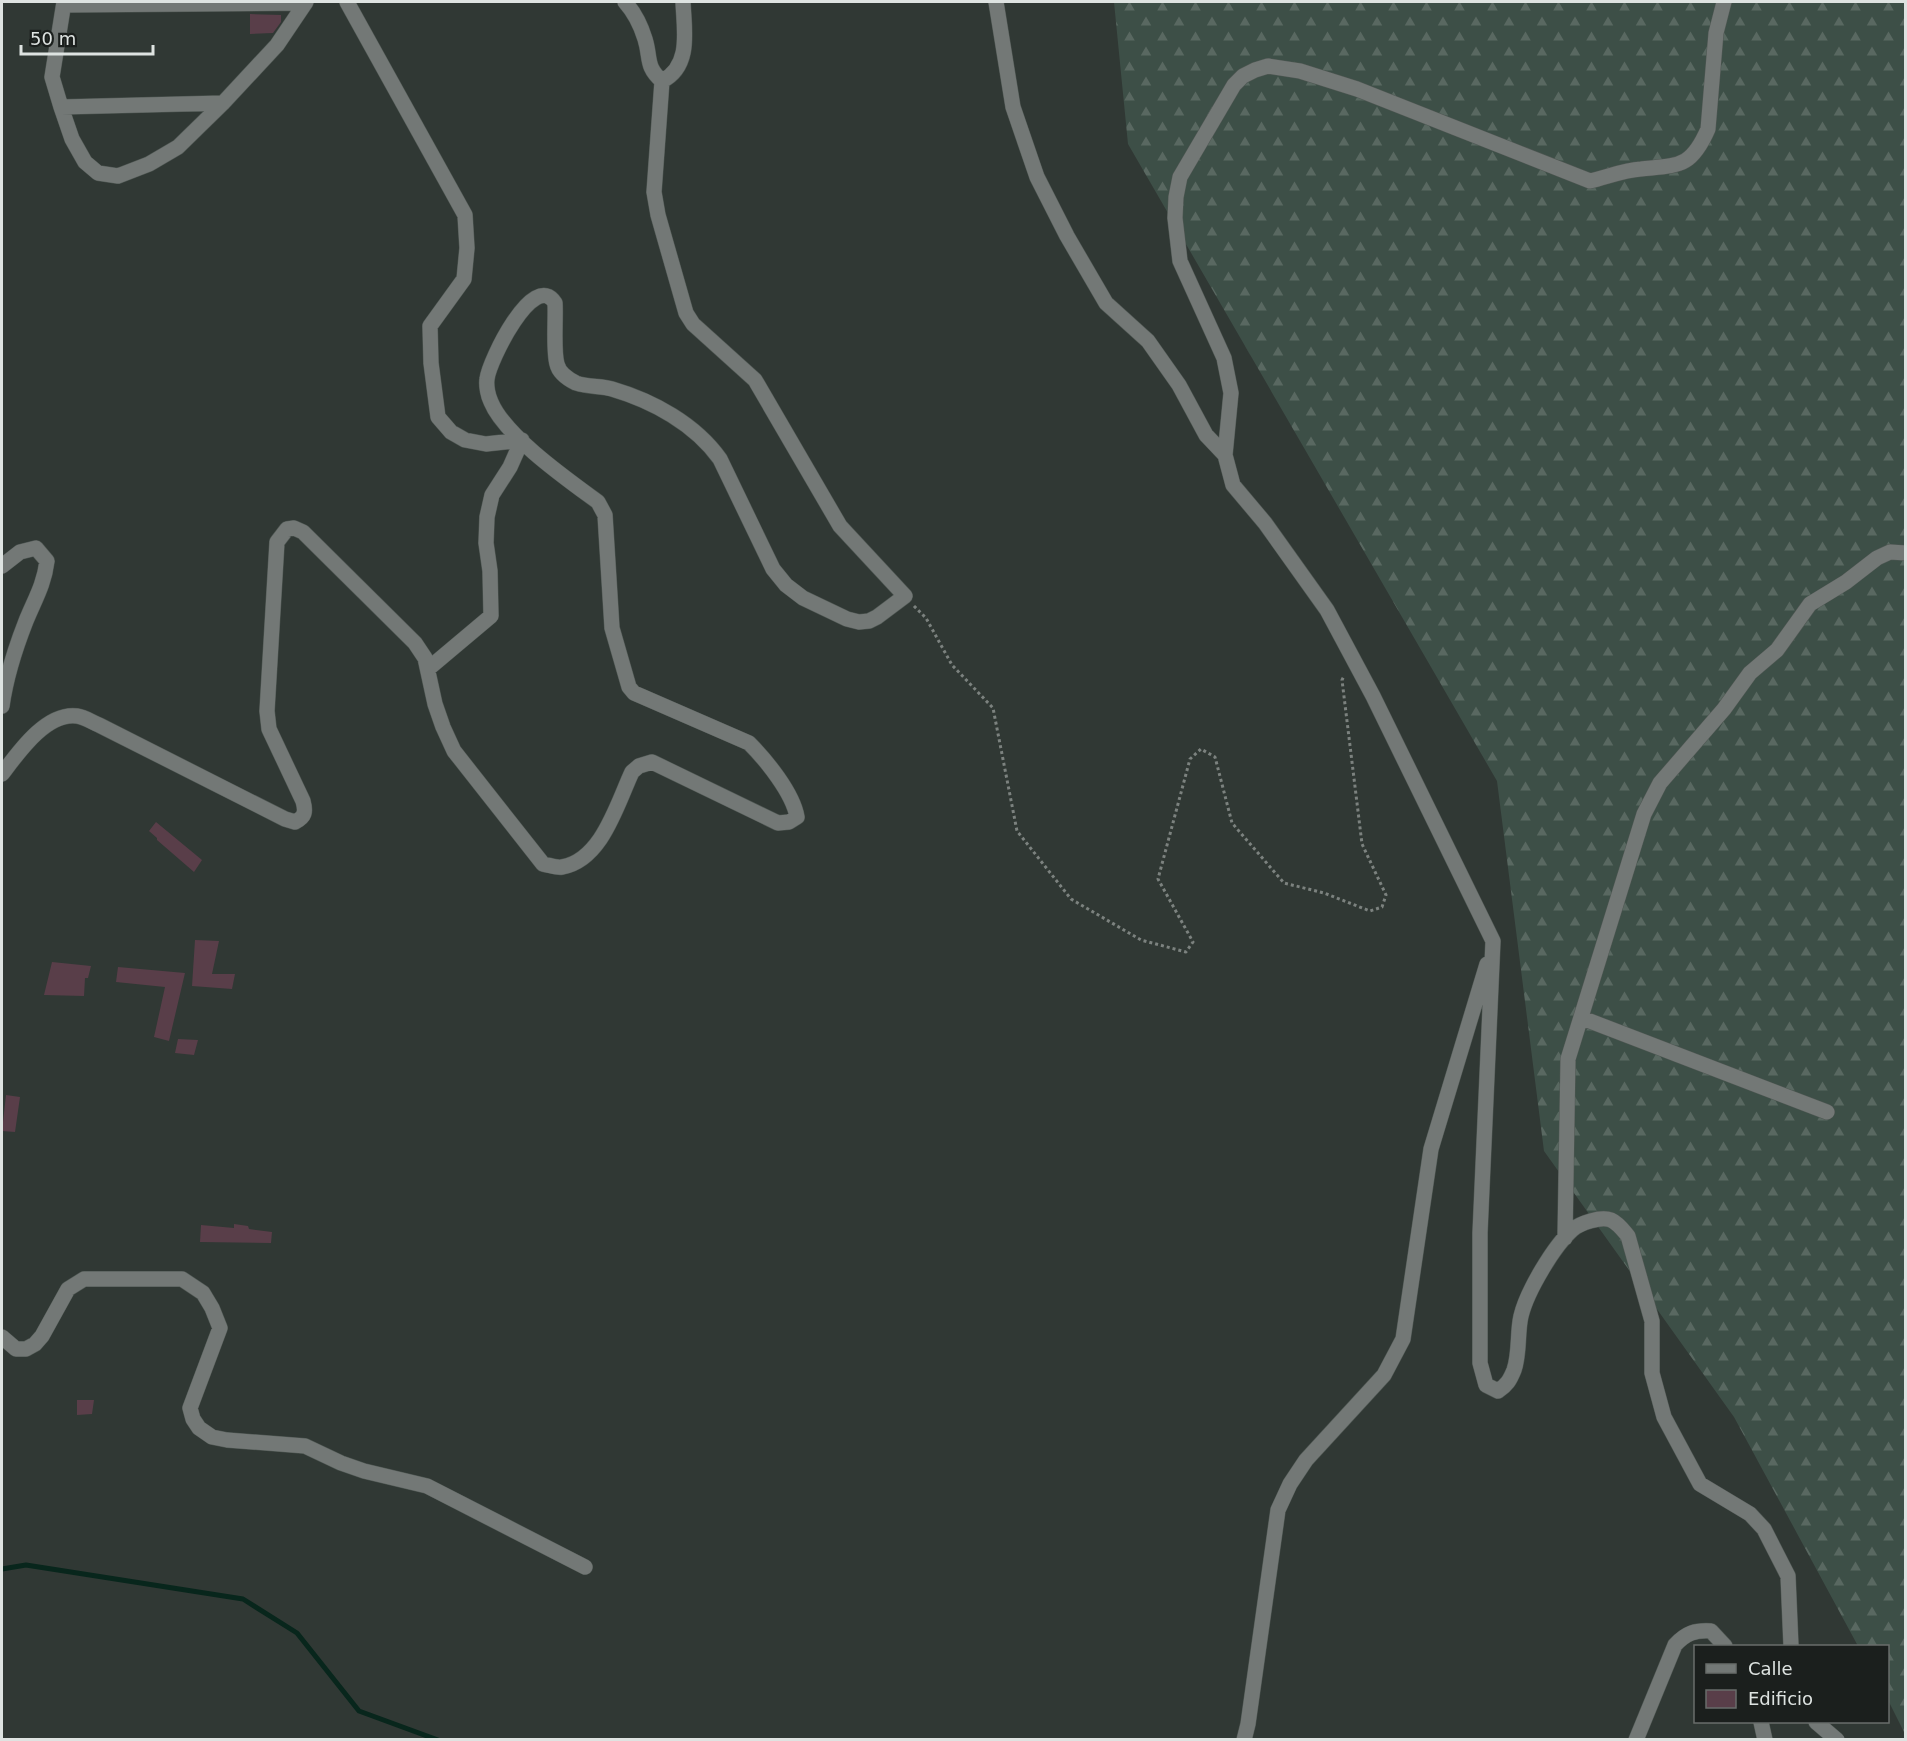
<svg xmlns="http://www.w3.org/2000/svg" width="1907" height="1741" font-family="'DejaVu Sans',sans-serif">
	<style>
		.forest { fill: url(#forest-firs) }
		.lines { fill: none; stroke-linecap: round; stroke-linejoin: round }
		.stream { stroke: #08261c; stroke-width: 5 }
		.building { fill: #593e49 }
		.minor-casing { stroke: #4f5753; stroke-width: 16 }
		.path { stroke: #7c827f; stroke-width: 3; stroke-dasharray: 3 3; stroke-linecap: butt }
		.minor { stroke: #737876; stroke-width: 15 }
	</style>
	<defs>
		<pattern id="forest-firs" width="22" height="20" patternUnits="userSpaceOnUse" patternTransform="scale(1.5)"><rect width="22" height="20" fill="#3d4f47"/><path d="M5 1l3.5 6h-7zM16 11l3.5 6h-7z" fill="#596861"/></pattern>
	</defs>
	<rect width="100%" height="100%" fill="#303834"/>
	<path class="forest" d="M1114,2H1905V1734L1888,1700V1646H1858L1734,1417L1544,1151L1497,781L1128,144Z"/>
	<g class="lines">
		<path class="stream" d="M2,1569L26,1565L243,1599L297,1633L359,1711L438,1740"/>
	</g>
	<path class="building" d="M250,14L281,15V22L273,33L250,34Z
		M156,822L202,860L194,872L157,840V838L149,831Z
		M195,940L219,941L212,974H235L232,989L192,986Z
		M52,962L91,966L88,978H85L84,996L44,995Z
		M118,967L185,973L169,1041L154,1037L165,987L116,982Z
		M178,1039L198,1040L194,1055L175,1053Z
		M6,1095L20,1097L15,1132L2,1131Z
		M234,1224L248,1226L249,1229L272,1232L271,1243L200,1242L201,1225L234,1228Z
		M77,1400H94L92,1414L77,1415Z"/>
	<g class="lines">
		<defs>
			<path id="minor" d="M64,2L52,77L61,107L72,139L85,162L98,173L118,176L149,164L178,147L223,103L277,45L306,2
				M347,2L465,215L467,248L464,279L430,326L431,363L438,417L451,432L465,440L486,444L522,440L510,467L492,495L487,517L486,543L490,571L491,616L428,669
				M625,2C634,12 641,26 645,39C651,58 645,66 662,81
				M996,2L1013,107L1037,177L1067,236L1106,303L1148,341L1179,385L1206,435L1225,455L1233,485L1265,523L1327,610L1373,696L1493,941L1480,1233V1363L1486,1385L1498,1391C1507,1385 1510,1380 1514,1370C1520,1353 1517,1333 1521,1316C1527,1291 1554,1246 1572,1230C1580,1223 1601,1216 1611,1220C1618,1223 1623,1230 1628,1236L1652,1321V1373L1664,1417L1700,1484L1750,1514L1764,1529L1788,1576L1791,1646
				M64,5L305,3
				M662,81C692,66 684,29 683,2
				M61,107L223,103
				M1225,455L1231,393L1224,358L1180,261L1175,218L1176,197L1180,177L1234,85L1243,76L1255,70L1268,66L1300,71L1357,89L1590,181C1607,177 1624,170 1641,169C1679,165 1691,168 1708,129L1716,33L1724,2
				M2,566L20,552L36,548L47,561C44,585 35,599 26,621C15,649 6,677 2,706
				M2,774C18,753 46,712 77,716C84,717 92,722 99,725L285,819L295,822C305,817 306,812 303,801L269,729L267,711L277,542L287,529L294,528L303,532L415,643L425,658L435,704L443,727L454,751L543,864C549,865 556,868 562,867C602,860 617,804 632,772L639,766L652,762L778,823L789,822L797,817C793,793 766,760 749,743L641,696L634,693L629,687L612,628L605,515L598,502C568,480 505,436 491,402C488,396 486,386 487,379C489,361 534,269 555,303C556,318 553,351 557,364C559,373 568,379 576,383C588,387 601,386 612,389C653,401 695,424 720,459L773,569L786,585L803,598L847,619L859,622L869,621L877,617L905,596L840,526L755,380L693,324L686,313L658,215L654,192L662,81
				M1582,1018L1827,1112
				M1565,1238L1568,1059L1644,814L1660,783L1724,709L1750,673L1777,650L1810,604L1846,582L1877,558L1890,552L1906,553
				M2,1337L16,1349H26L35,1344L42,1336L68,1289L84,1279H182L203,1293L212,1308L220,1328L190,1408L193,1419L199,1428L212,1437L227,1440L305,1446L341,1463L364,1471L427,1486L585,1567
				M1761,1722L1765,1740
				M1816,1722L1837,1740
				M1244,1740L1248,1724L1278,1510L1290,1484L1306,1460L1384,1375L1403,1339L1431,1149L1487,964
				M1636,1740L1675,1645C1686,1633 1695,1630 1711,1631L1725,1646"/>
		</defs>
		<use href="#minor" class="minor-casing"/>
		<path class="path" d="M914,606L926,618L952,665L993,708L1017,831L1071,899L1141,940L1186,952L1193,942L1158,879L1190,759L1201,749L1215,757L1232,823L1284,883L1324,893L1370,911L1382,907L1386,895L1362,844L1342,680L1344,676"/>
		<use href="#minor" class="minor"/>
	</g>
	<rect width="1907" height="1741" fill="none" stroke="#dee3e1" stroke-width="6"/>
	<rect x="1694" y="1645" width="195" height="78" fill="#1b1f1d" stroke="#696d6b" stroke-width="1.5"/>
	<rect x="1706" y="1664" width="30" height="9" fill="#737876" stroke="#696d6b" stroke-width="1.5"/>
	<text x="1748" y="1675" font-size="18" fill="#dee3e1">Calle</text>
	<rect x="1706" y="1690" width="30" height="18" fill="#593e49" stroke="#696d6b" stroke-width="1.5"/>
	<text x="1748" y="1705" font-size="18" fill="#dee3e1">Edificio</text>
	<path d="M21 45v9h132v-9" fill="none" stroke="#dee3e1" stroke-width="3"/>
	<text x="30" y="45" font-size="18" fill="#dee3e1" stroke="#1b1f1d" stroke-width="4.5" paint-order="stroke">50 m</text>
</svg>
